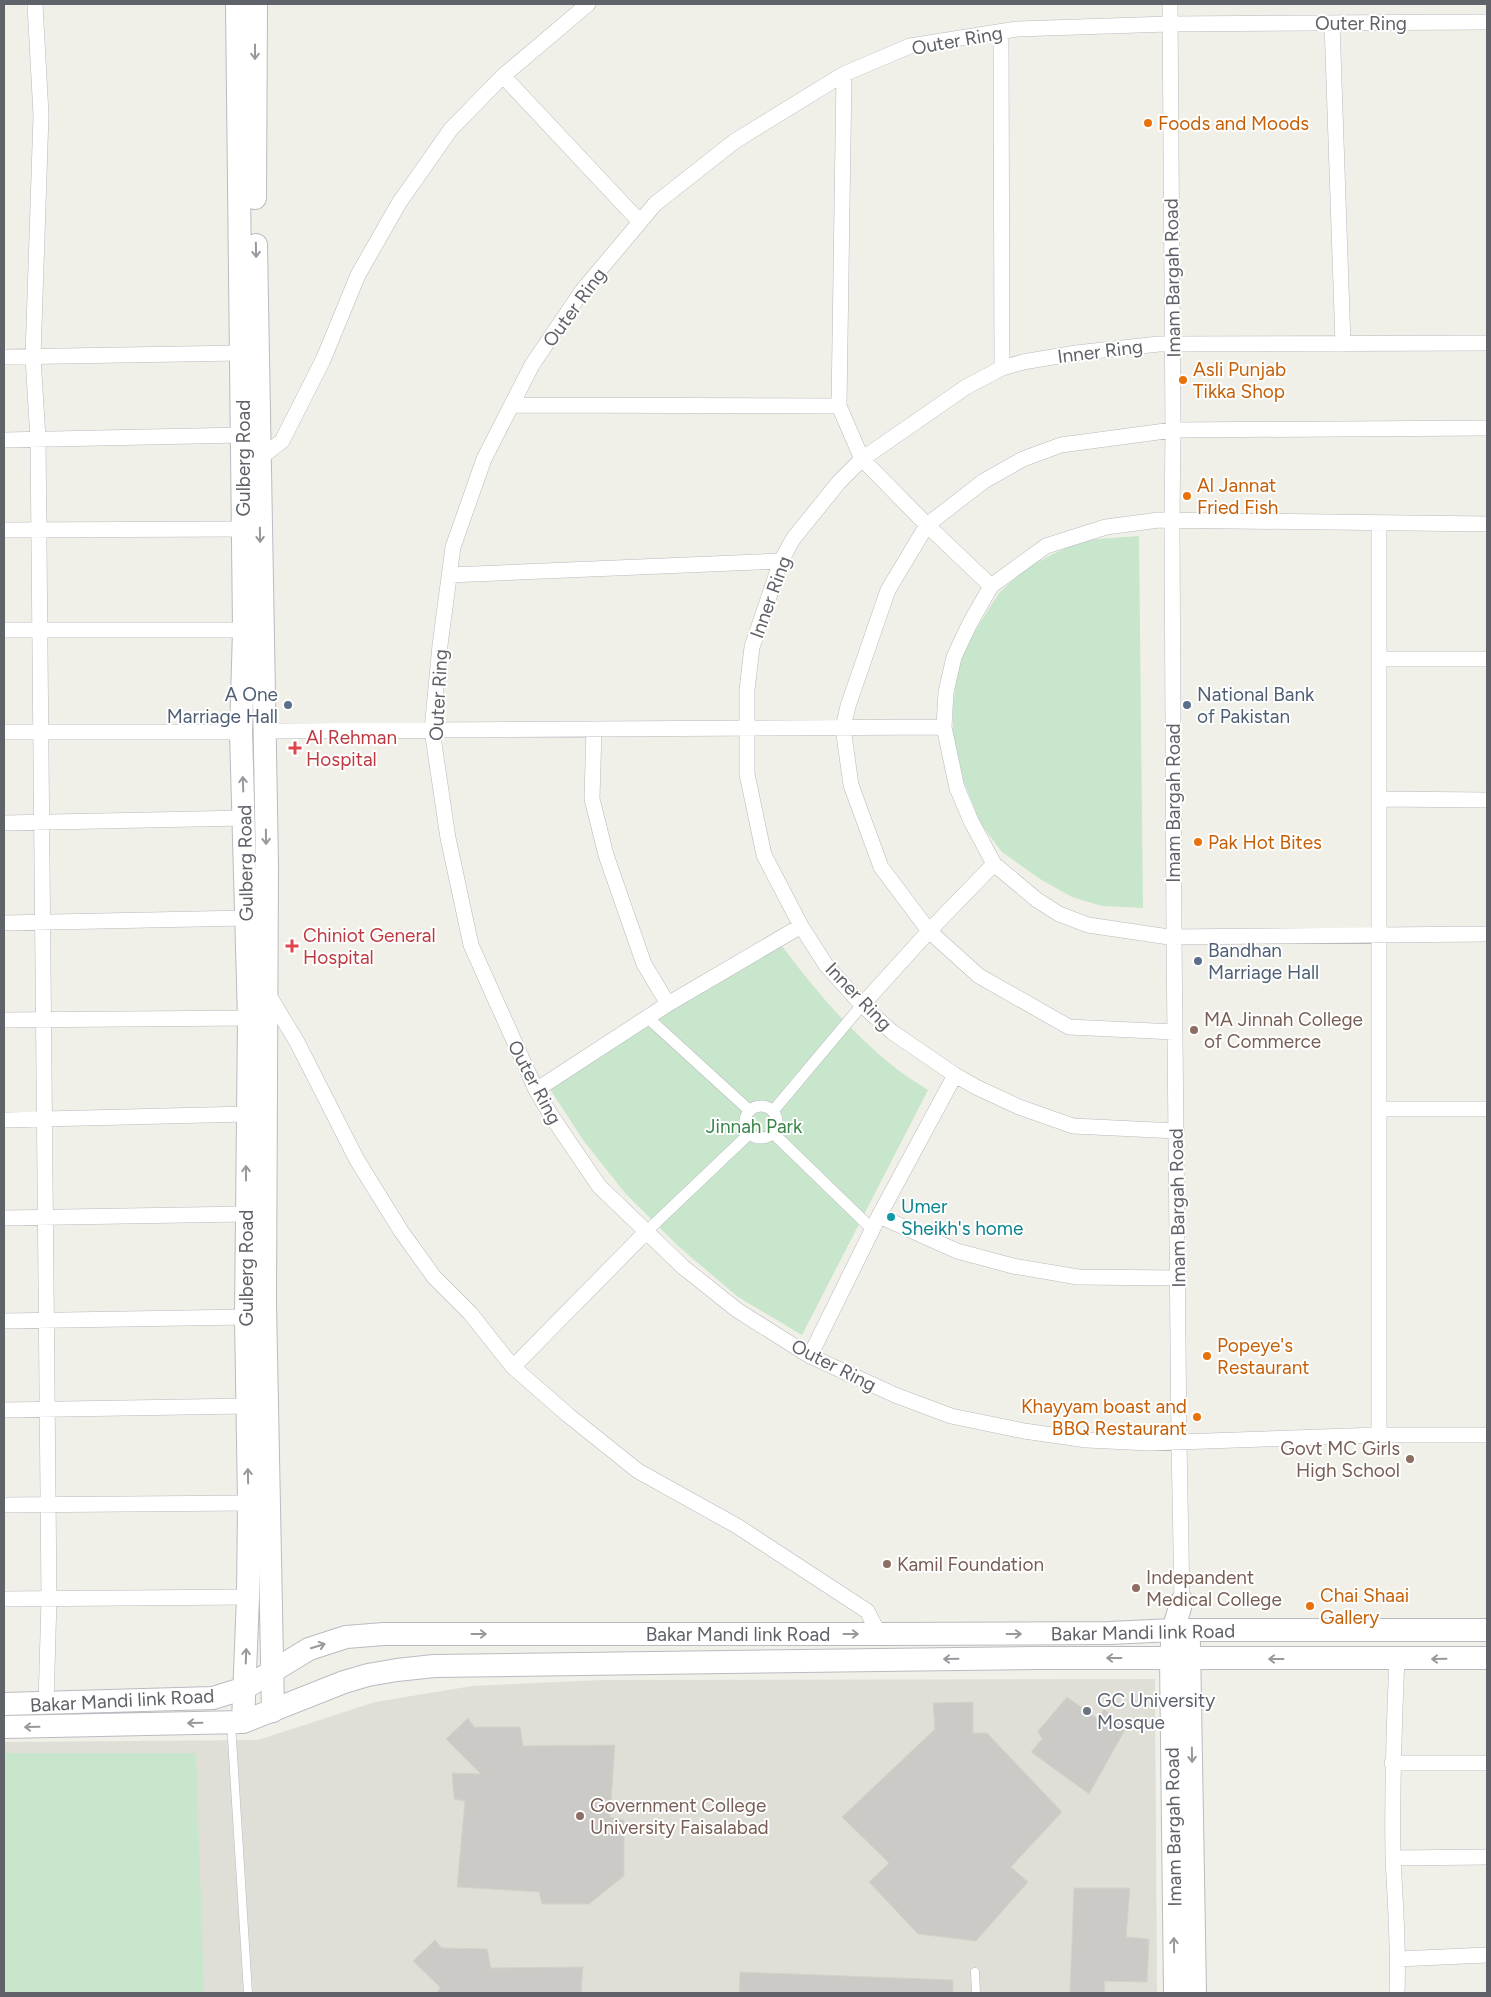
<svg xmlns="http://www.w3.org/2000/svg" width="1491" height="1997" font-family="Figtree,sans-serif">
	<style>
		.education { fill: #e0dfd7 }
		.green { fill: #c7e6cb }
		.building { fill: #cccac6; stroke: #d5d3c7 }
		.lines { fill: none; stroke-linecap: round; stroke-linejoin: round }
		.service-casing { stroke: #b8b9be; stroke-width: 9 }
		.pedestrian-casing { stroke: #b8b9be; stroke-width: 12 }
		.minor-casing { stroke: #b8b9be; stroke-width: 16 }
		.secondary-casing { stroke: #b9bbc1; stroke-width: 24 }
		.service { stroke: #fff; stroke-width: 8 }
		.pedestrian { stroke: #fff; stroke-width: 11 }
		.minor { stroke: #fff; stroke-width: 15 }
		.secondary { stroke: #fff; stroke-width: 22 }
		.oneway { stroke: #97999d }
		.food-dot { fill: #e8710a; stroke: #fff; stroke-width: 2 }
		.service-dot { fill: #5c6f8a; stroke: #fff; stroke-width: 2 }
		.health-dot { fill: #e0444e; stroke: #fff; stroke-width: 2 }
		.education-dot { fill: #8d6e63; stroke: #fff; stroke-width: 2 }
		.culture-dot { fill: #0f9aa8; stroke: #fff; stroke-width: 2 }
		.worship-dot { fill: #6b7280; stroke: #fff; stroke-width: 2 }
		.labels { text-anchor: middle; stroke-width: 4; stroke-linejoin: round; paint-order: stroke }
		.street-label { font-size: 19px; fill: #5f6268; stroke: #fff }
		.food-label { font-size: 19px; fill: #c56008; stroke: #fff; text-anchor: start }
		.service-label { font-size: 19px; fill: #4e5e75; stroke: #fff; text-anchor: start }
		.health-label { font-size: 19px; fill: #be3a42; stroke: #fff; text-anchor: start }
		.education-label { font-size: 19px; fill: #785e54; stroke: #fff; text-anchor: start }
		.park-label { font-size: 19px; fill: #3a8448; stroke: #fff }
		.culture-label { font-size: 19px; fill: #0d838f; stroke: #fff; text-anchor: start }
		.worship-label { font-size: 19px; fill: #5b616d; stroke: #fff; text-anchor: start }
	</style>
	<rect width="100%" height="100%" fill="#f1f0e8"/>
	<path class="education" d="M1155,1679L1157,1993H4V1742L258,1740L375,1702L472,1686L602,1680Z"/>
	<path class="green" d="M1139,536L1143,908L1102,906L1072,897L1040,879L1002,852L980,823L964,782L953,735V707L958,662L975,631L999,593L1025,569L1055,553L1084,540Z
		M776,938C810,984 847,1029 893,1066C904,1075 916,1082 928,1090L802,1335L738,1297L678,1246L625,1193L583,1140L548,1086Z
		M4,1753H196L204,1993H4Z"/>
	<path class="building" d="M1067,1697L1098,1719L1104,1709L1126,1728L1089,1794L1031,1752L1042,1739L1038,1731Z
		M973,1702V1733H987L1062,1812L1011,1867L1028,1882L976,1941L918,1934L869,1882L889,1863L842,1817L935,1729L933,1703Z
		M468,1718L474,1727H520L523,1746L615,1745L610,1817L624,1820V1876L589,1904H542L539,1892L457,1887L465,1801L454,1799L452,1773L481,1774L446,1739Z
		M1074,1888H1130L1126,1937L1149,1939L1147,1982L1104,1981L1105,1993H1070Z
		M435,1940L442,1948L487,1949L491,1968L583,1967L581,1993H437L440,1987L413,1961Z
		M740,1972L953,1980V1993H739Z"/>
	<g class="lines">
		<defs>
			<path id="service" d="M231,1723L248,1993
				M975,1972L976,1993"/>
			<path id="pedestrian" d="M647,1017L750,1111
				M745 1122a16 16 0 1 1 32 0a16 16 0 1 1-32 0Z
				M773,1111L862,1005
				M773,1133L873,1230
				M646,1232L750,1133"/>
			<path id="minor" d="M35,4L41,115L33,357L38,439L49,1599L46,1704
				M1170,4L1173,430L1172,522L1174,937L1179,1442L1182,1601
				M1487,22L1169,24L1017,29L910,46L844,74L735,141L655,204L582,291L532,365L484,459L453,547L440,645L432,730L448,838L471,945L536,1090L552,1117L599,1186L683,1267L737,1310L810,1356L895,1395L951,1416L1024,1431L1087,1440L1150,1443L1379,1435H1487
				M1332,23L1343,344
				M1001,32L1002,368
				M844,74L839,406L862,459L927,525L991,586
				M504,77L640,222
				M4,357L241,353
				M512,405L839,406
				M4,440L243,435
				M256,461L282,441L323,360L358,275L399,203L451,129L503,76L588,4
				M1379,524V1435
				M1487,524L1159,520L1106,527L1046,546L991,586L969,625L954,657L946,692L944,727L957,788L971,821L994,864L1037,900L1059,914L1088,925L1169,937L1487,934
				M4,530L243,529
				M449,575L781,561
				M4,630H244
				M1379,659H1487
				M594,729L592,799L606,855L644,964L668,1004
				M264,731L944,727
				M4,732H241
				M1379,799L1487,800
				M4,823L244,818
				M4,923L246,918
				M268,994L297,1042L357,1160L401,1231L434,1277L470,1313L513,1367L568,1415L638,1471L737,1526L867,1611L879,1634
				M862,1005L929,931L994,864
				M4,1020L249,1018
				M1175,1032L1069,1027L979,976L929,931L881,867L851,785L843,728L848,706L888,590L927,525L984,481L1023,459L1061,445L1173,430L1487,428
				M536,1090L668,1004L801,926
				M1379,1109H1487
				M4,1120L247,1114
				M1177,1131L1073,1126L1019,1107L976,1087L955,1075L892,1032L862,1005L826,965L801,926L764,855L747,774V690L752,647L781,561L793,539L839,482L862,459L966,387L1002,368L1023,362L1076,353L1159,344L1487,343
				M879,1216L957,1251L1013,1266L1078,1277L1178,1278
				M4,1218L246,1214
				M4,1321L246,1317
				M810,1356L879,1216L955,1075
				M513,1367L646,1232
				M4,1410L246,1406
				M4,1505L249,1503
				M4,1599L248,1597
				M1397,1659C1394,1725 1392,1791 1393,1857C1395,1902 1399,1948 1397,1993
				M1392,1763H1487
				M1393,1858L1487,1857
				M1398,1959L1487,1955"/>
			<path id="secondary" d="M237,4L244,630L241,732L249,1018L246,1317L249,1503L248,1597L243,1722
				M255,198L256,4
				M256,245L267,864L265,1303L273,1711
				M1189,1644L1195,1993
				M4,1704L213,1698L245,1688L309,1649L346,1637L384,1634H879L1110,1633L1173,1630H1487
				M4,1727L243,1722L344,1682L368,1675L397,1670L434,1666L1032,1658H1487
				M1175,1993L1171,1658L1173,1630L1182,1601"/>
		</defs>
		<use href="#service" class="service-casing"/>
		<use href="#pedestrian" class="pedestrian-casing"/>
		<use href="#minor" class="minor-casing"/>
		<use href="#secondary" class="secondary-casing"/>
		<use href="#service" class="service"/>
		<use href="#pedestrian" class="pedestrian"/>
		<use href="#minor" class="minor"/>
		<use href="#secondary" class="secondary"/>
	</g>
	<defs><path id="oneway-shaft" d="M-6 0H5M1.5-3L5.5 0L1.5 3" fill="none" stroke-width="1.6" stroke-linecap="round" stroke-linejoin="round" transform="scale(1.25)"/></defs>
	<g class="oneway">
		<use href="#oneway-shaft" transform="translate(255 52) rotate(90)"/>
		<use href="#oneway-shaft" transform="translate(256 250) rotate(89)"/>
		<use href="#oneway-shaft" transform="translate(260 535) rotate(89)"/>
		<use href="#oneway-shaft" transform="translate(243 784) rotate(-92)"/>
		<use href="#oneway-shaft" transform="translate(266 837) rotate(89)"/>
		<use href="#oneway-shaft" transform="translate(246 1173) rotate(-90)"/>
		<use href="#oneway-shaft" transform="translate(248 1476) rotate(-91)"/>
		<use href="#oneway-shaft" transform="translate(479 1634)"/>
		<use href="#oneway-shaft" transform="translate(851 1634)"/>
		<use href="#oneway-shaft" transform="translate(1014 1634)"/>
		<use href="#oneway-shaft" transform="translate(318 1646) rotate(-17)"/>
		<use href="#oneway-shaft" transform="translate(246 1656) rotate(-88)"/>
		<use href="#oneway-shaft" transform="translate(1114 1658) rotate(180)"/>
		<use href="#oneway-shaft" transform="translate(951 1659) rotate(179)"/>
		<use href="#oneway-shaft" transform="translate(1276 1659) rotate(-180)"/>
		<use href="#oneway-shaft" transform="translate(1439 1659) rotate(179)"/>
		<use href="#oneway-shaft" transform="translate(195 1723) rotate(179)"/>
		<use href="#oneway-shaft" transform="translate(32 1727) rotate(179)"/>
		<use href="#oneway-shaft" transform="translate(1192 1755) rotate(89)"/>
		<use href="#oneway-shaft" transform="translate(1174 1945) rotate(-91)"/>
	</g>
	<g class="food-dot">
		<circle cx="1148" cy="123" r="5"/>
		<circle cx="1183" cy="380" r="5"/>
		<circle cx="1187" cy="496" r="5"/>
		<circle cx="1198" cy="842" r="5"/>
		<circle cx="1207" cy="1356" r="5"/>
		<circle cx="1197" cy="1417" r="5"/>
		<circle cx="1310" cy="1606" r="5"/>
	</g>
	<g class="service-dot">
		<circle cx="288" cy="705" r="5"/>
		<circle cx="1187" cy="705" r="5"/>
		<circle cx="1198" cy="961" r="5"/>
	</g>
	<g class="health-dot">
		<path d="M292.5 740.5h5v5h5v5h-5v5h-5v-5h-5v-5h5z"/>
		<path d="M289.5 938.5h5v5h5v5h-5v5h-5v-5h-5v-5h5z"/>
	</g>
	<g class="education-dot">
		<circle cx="1194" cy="1030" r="5"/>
		<circle cx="1410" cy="1459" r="5"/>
		<circle cx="887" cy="1564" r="5"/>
		<circle cx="1136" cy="1588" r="5"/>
		<circle cx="580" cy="1816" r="5"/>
	</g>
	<circle class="culture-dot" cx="891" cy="1217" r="5"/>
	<circle class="worship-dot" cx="1087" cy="1711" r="5"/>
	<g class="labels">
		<g class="street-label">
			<text x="1361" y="30">Outer Ring</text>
			<text transform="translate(957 40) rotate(-10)" y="7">Outer Ring</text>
			<text transform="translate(1172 278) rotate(-91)" y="7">Imam Bargah Road</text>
			<text transform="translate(574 307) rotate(-54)" y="7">Outer Ring</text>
			<text transform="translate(1100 351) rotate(-7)" y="7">Inner Ring</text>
			<text transform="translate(243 458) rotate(-90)" y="7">Gulberg Road</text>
			<text transform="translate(770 597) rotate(-70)" y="7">Inner Ring</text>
			<text transform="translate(438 695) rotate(-87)" y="7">Outer Ring</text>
			<text transform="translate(1173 803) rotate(-90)" y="7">Imam Bargah Road</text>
			<text transform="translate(245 863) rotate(-91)" y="7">Gulberg Road</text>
			<text transform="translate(859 996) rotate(46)" y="7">Inner Ring</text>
			<text transform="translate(535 1082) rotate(62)" y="7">Outer Ring</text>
			<text transform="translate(1177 1208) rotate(-91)" y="7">Imam Bargah Road</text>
			<text transform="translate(246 1268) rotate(-90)" y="7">Gulberg Road</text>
			<text transform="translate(834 1365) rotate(27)" y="7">Outer Ring</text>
			<text transform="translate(1143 1632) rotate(-1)" y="7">Bakar Mandi link Road</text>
			<text x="738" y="1641">Bakar Mandi link Road</text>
			<text transform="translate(122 1700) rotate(-3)" y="7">Bakar Mandi link Road</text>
			<text transform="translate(1173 1827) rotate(-91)" y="7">Imam Bargah Road</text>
		</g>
		<g class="food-label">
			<text x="1158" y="130">Foods and Moods</text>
			<text x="1193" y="376">Asli Punjab<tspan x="1193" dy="22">Tikka Shop</tspan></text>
			<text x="1197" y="492">Al Jannat<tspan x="1197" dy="22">Fried Fish</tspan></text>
			<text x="1208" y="849">Pak Hot Bites</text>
			<text x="1217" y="1352">Popeye's<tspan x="1217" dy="22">Restaurant</tspan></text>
			<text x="1187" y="1413" text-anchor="end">Khayyam boast and<tspan x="1187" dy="22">BBQ Restaurant</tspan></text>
			<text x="1320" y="1602">Chai Shaai<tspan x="1320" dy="22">Gallery</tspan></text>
		</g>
		<g class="service-label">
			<text x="278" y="701" text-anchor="end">A One<tspan x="278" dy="22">Marriage Hall</tspan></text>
			<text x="1197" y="701">National Bank<tspan x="1197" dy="22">of Pakistan</tspan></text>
			<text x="1208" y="957">Bandhan<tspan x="1208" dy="22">Marriage Hall</tspan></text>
		</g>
		<g class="health-label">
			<text x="306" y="744">Al Rehman<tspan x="306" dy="22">Hospital</tspan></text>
			<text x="303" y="942">Chiniot General<tspan x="303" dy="22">Hospital</tspan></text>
		</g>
		<g class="education-label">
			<text x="1204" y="1026">MA Jinnah College<tspan x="1204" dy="22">of Commerce</tspan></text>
			<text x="1400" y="1455" text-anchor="end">Govt MC Girls<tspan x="1400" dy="22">High School</tspan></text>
			<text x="897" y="1571">Kamil Foundation</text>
			<text x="1146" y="1584">Indepandent<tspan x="1146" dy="22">Medical College</tspan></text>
			<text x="590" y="1812">Government College<tspan x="590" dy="22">University Faisalabad</tspan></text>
		</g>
		<g class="park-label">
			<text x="754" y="1133">Jinnah Park</text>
		</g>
		<g class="culture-label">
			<text x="901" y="1213">Umer<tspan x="901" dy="22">Sheikh's home</tspan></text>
		</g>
		<g class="worship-label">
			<text x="1097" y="1707">GC University<tspan x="1097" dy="22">Mosque</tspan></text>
		</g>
	</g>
	<rect width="1491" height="1997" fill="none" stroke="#5f6268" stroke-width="10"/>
</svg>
